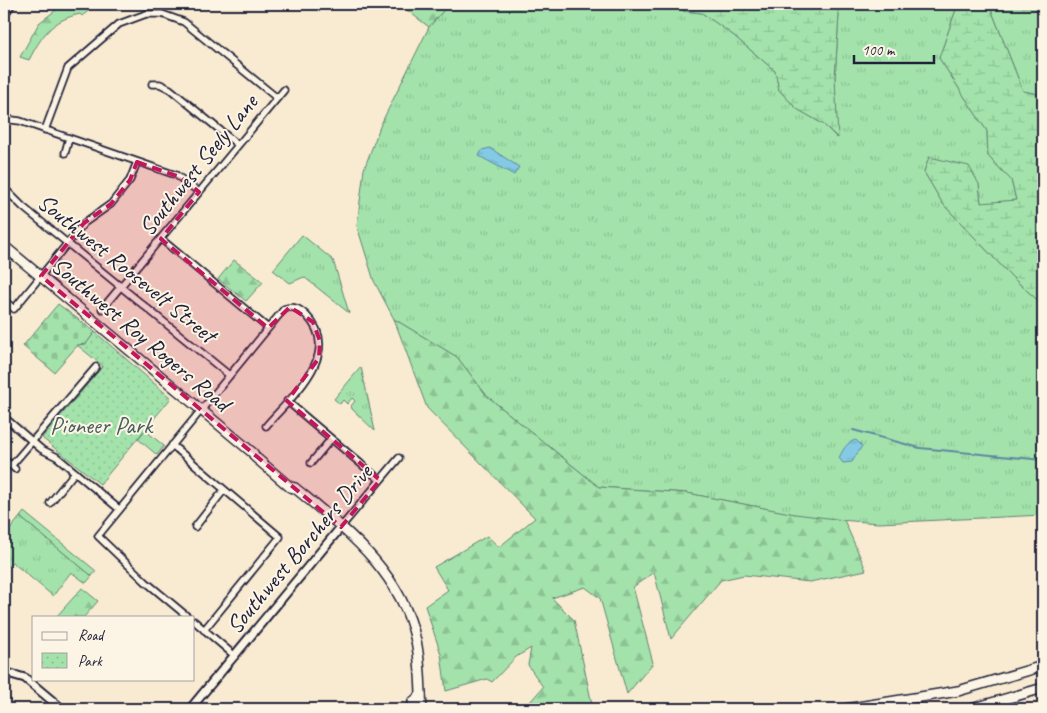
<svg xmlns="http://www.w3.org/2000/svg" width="1047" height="713" font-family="Caveat,sans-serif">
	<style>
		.grass { fill: url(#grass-tufts); stroke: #628273 }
		.forest { fill: url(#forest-firs); stroke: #628273 }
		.wetland { fill: url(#wetland-marsh); stroke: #628273 }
		.cemetery { fill: url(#cemetery-stones); stroke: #628273 }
		.park { fill: url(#park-dots); stroke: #628273 }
		.water { fill: url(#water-ripples); stroke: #5d87a1 }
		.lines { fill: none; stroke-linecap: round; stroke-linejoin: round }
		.stream { stroke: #5d87a1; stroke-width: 2 }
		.minor-casing { stroke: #22223b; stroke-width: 9 }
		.tertiary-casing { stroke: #22223b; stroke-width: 11 }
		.primary-casing { stroke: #22223b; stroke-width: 12 }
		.trunk-casing { stroke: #22223b; stroke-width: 12 }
		.minor { stroke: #fcf5e5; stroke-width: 5.5 }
		.tertiary { stroke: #fcf5e5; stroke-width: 7 }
		.primary { stroke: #fcf5e5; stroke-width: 9 }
		.trunk { stroke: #fcf5e5; stroke-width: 9 }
		.marked { fill: #c2185b; fill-opacity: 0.2; stroke: #c2185b; stroke-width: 4; stroke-dasharray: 10 6; stroke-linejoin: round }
		.labels { text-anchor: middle; stroke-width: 4; stroke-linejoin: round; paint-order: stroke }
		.street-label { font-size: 24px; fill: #22223b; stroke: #fcf5e5 }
		.park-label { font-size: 24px; fill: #495c5d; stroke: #fcf5e5 }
	</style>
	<defs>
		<pattern id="grass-tufts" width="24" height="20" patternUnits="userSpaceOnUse" patternTransform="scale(1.25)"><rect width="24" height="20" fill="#a3e3ab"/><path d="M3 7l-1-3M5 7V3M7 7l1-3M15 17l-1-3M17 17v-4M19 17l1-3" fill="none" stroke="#8cc294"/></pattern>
		<pattern id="forest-firs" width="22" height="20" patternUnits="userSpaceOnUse" patternTransform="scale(1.25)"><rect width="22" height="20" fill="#a3e3ab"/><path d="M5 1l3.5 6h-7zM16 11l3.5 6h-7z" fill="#8cc294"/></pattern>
		<pattern id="wetland-marsh" width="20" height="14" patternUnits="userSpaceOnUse" patternTransform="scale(1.25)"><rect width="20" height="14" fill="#a3e3ab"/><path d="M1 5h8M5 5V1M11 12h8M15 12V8" fill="none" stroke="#8cc294"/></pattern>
		<pattern id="cemetery-stones" width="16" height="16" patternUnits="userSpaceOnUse" patternTransform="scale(1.25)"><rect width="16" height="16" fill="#a3e3ab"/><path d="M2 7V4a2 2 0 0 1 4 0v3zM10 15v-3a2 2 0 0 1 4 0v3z" fill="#8cc294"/></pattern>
		<pattern id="park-dots" width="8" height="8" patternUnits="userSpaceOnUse" patternTransform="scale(1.25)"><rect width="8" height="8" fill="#a3e3ab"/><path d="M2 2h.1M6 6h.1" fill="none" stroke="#8cc294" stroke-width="1.8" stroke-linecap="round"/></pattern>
		<pattern id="water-ripples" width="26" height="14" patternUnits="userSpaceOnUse" patternTransform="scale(1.25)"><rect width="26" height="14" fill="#84cae5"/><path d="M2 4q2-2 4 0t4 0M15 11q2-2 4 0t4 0" fill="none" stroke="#72adc5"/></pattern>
	</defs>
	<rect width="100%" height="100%" fill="#f8ebd1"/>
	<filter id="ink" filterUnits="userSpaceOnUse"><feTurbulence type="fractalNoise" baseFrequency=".02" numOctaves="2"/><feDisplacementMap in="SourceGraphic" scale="10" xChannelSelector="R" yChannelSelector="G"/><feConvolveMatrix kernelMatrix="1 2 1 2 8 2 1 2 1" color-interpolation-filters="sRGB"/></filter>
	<g filter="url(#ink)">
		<path class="grass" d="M449,4H677L683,11L702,13L733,35L775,71L779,90L797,109L823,124L837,138L835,78L839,14L835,4C846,4 858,9 869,8L871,4H958L939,58L987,131L988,156L1011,180L1016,200L981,204L979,184L924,172L943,204L1013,278L1043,305V515L879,523L813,518L687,493L599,487L487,396L457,357L394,319L374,281L357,226L364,169L381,124L429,27Z
			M989,4H1043V95L1023,91Z
			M302,235L333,260L349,313L304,277L290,283L273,270Z
			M361,367L375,431L352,409L351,406L355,401L352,398L347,404L343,400L340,404L334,399Z
			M145,430L164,446L157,455L138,439Z
			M20,517L92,576L86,583L71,572L53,596L12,562L7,567L4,564V537Z"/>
		<path class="forest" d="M64,4H97L82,16L80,14C52,20 42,35 29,60L20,57L39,23Z
			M399,4H449L429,27Z
			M234,260L263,282L246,301L218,279Z
			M394,319L457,357L487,396L599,487L687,493L795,514L844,520L866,570L810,582L744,575L721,580L671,639L654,572L633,587L653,663L627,694L600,598L585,587L552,598L574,620L593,709H524L543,687L528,665L531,648L516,657L492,682L487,679L446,691L441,654L425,606L448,590L434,567L487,536L499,547L535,518L427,408Z
			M24,512L96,571L92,576L20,517Z
			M82,588L98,601L84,617H56Z"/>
		<path class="wetland" d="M677,4H835L839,14L835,78L838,138L823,124L797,109L779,90L775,71L733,35L702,13L683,11Z
			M958,4H989L1023,91L1043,95V305L1013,278L943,204L924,172L929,157L969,166L979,184L981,203L1016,200L1011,180L988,156L987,131L939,58Z"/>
		<path class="cemetery" d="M58,304L95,332L86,344L77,346L54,372L23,346Z"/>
		<path class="park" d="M95,332L171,398L100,484L42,438L103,366L77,345L86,344Z"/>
		<path class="water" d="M490,148L519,167L514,175L479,156L482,150Z
			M856,440L862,446L852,462L843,463L839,458C843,449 847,442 856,440Z"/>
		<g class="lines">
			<path class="stream" d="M853,430L920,448L1043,460"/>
			<defs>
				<path id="minor" d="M4,16L12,4
					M152,84H160L170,89L238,145
					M4,119L20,121L176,175L199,192
					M45,130L68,68L119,24L146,14H162L184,22L277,98
					M65,153L69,138
					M4,188L23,207L229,375
					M161,239L268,328
					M4,300L14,309L84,223L111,204L130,180L137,162
					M102,309L284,90
					M4,379V378
					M287,401L380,480
					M4,417L41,449L57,457L119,509
					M172,445L280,537L204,630
					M7,462L15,469
					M311,463L331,439
					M11,466L96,367
					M50,503L75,472
					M195,527L224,490
					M341,527L399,458
					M188,617L146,582L98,536L284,309C294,305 300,309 307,316C344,354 290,398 266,426
					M194,621L235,656"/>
				<path id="tertiary" d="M4,672L25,678L62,709
					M190,709L341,527"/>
				<path id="primary" d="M4,246L253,453L255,457L290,487L295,488C347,531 401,571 416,641C421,663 420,686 422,709"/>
				<path id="trunk" d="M413,709V702L421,695
					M845,709L958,691L1043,666
					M971,709L1043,688"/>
			</defs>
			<use href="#minor" class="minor-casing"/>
			<use href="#tertiary" class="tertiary-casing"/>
			<use href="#primary" class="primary-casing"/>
			<use href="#trunk" class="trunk-casing"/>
			<use href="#minor" class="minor"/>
			<use href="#tertiary" class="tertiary"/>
			<use href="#primary" class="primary"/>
			<use href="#trunk" class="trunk"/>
		</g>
	</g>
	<path class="marked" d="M137,162L180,177L199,192L161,239L268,328L290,307L313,322L320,341L319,358L287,401L380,480L341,527L41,276L84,223L111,204L130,180Z"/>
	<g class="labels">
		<g class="street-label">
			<text transform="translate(198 165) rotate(-51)" y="8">Southwest Seely Lane</text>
			<text transform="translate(127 268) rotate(39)" y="8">Southwest Roosevelt Street</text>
			<text transform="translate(141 334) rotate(40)" y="8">Southwest Roy Rogers Road</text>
			<text transform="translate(299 549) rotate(-50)" y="8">Southwest Borchers Drive</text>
		</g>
		<g class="park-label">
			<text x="101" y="433">Pioneer Park</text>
		</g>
	</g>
	<rect width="1047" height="713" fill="none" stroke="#fcf5e5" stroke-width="20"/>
	<rect x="10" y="10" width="1027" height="693" fill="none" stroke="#22223b" stroke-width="2" filter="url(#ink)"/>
	<rect x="32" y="616" width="162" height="65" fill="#fcf5e5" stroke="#a5a1a1"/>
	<rect x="42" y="632" width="25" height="8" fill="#fcf5e5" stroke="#a5a1a1"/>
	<text x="78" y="640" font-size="15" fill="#22223b">Road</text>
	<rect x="42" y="653" width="25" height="15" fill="url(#park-dots)" stroke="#a5a1a1"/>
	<text x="78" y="666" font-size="15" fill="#22223b">Park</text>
	<path d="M854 55v8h80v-8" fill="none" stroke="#22223b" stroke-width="2.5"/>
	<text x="862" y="55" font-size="15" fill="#22223b" stroke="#fcf5e5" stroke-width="4" paint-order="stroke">100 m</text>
</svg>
